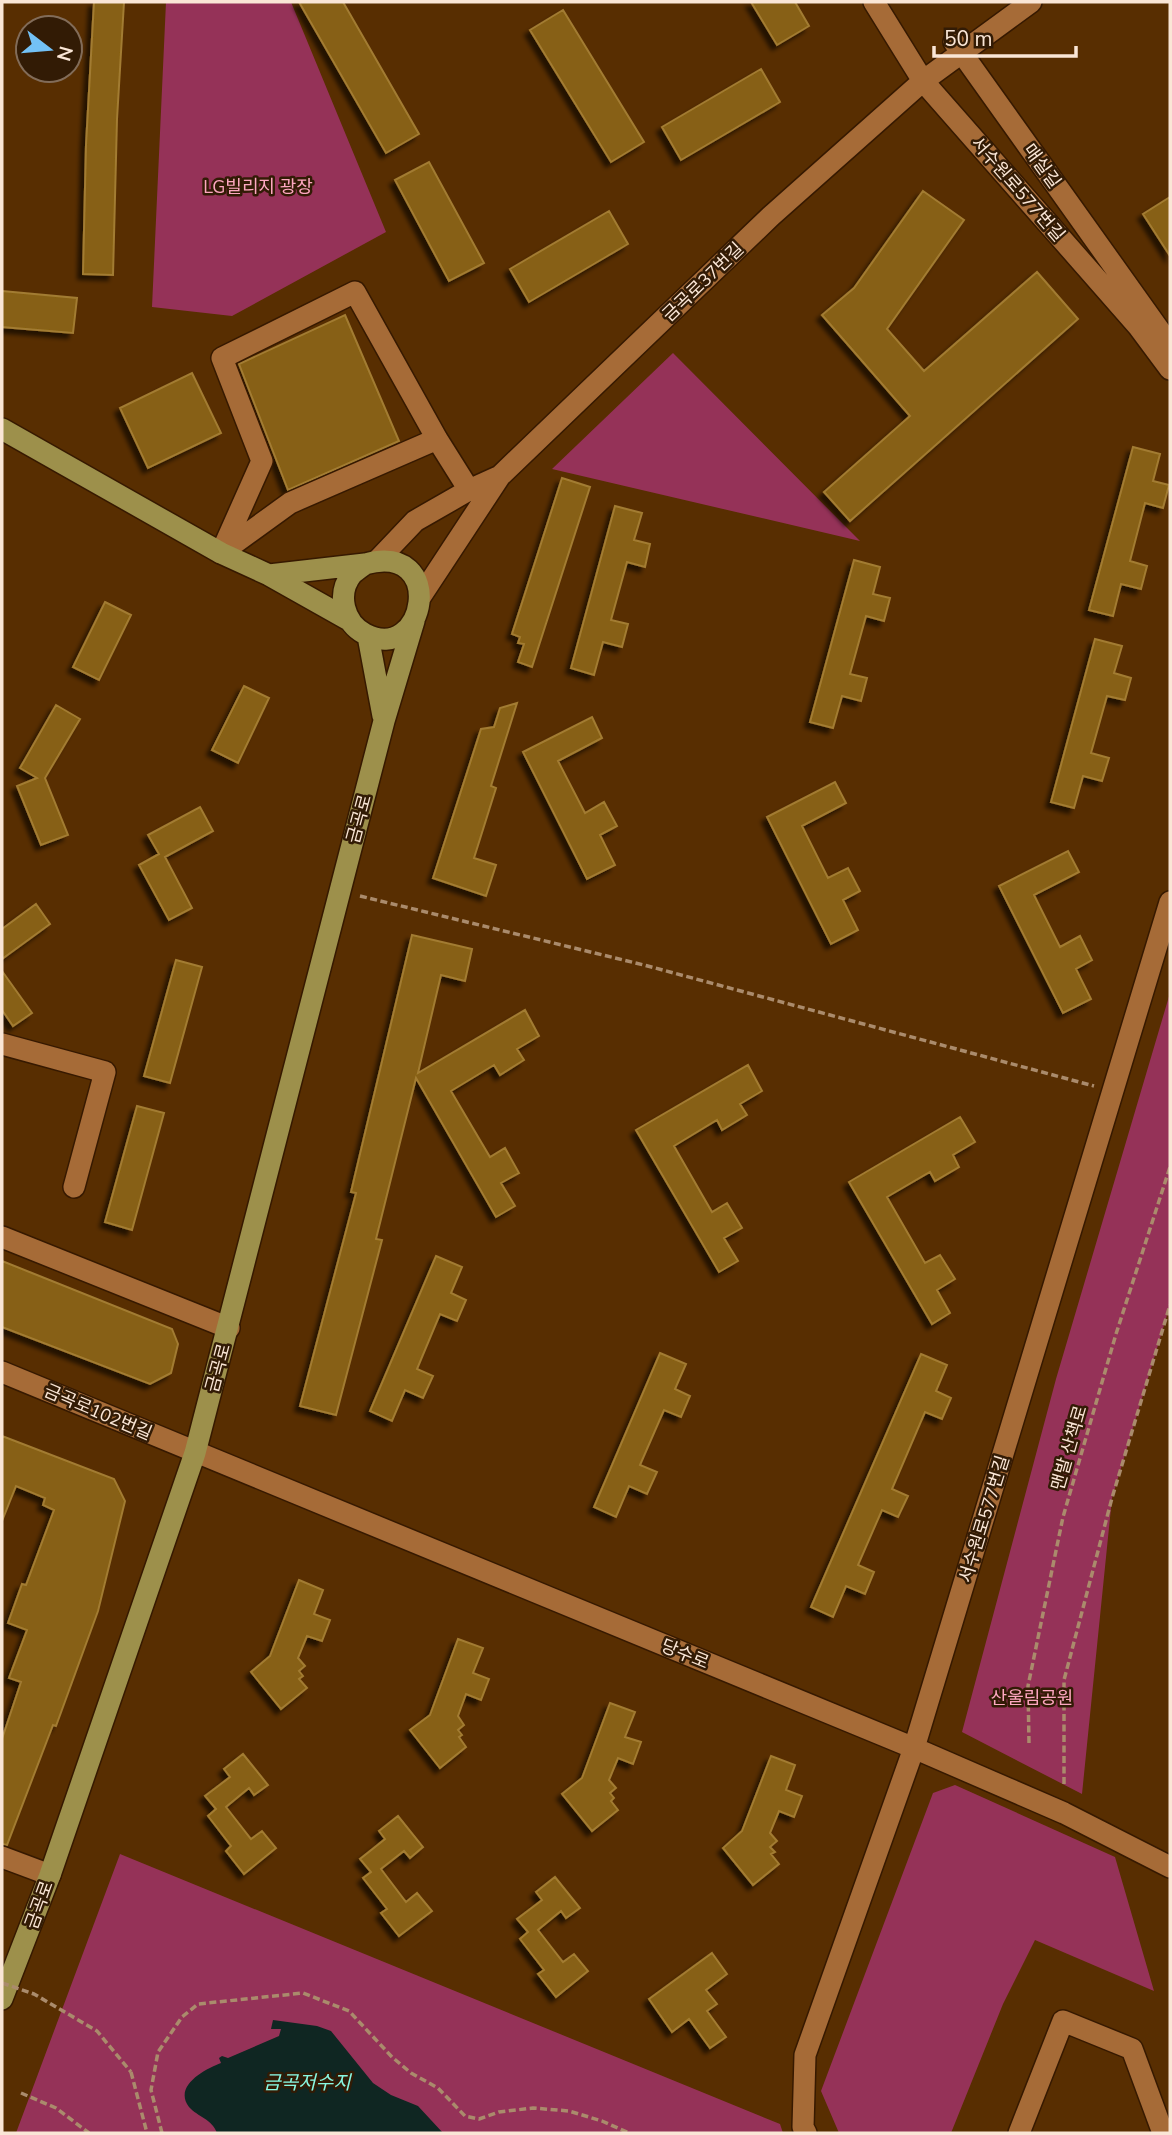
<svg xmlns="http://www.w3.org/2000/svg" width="1172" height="2135" font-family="'Nunito Sans','Noto Sans KR',sans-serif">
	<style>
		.green { fill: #953258 }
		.water { fill: #0f2622 }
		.building { fill: #876112; stroke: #a27b33; stroke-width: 2; filter: url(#shadow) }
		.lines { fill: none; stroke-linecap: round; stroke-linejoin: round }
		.minor-casing { stroke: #361900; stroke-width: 24 }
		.major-casing { stroke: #361900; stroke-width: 24 }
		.path { stroke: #aa8b6c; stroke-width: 3.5; stroke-dasharray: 7 3.5; stroke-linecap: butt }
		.minor { stroke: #a66b37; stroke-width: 21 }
		.major { stroke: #9d904b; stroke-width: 21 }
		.path-bridge { stroke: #aa8b6c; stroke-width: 3.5; stroke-dasharray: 7 3.5; stroke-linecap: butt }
		.labels { text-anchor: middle; stroke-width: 5; stroke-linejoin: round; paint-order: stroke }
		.street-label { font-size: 18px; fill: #fae6d6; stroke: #321b05 }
		.park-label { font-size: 18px; fill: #fea7c1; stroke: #321b05 }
		.water-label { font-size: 19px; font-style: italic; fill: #88f8e3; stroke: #321b05 }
	</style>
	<defs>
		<filter id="shadow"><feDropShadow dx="-5" dy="5" stdDeviation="2" flood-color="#0009"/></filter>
	</defs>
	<rect width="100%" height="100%" fill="#582e01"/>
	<path class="green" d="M166,2H291L386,232L232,316L152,307Z
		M673,353L860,541L552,469Z
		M1170,993V1305L1112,1498L1082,1794L962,1732L1056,1379Z
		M955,1785L1115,1857L1154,1991L1035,1940L1003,2004L951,2133H839L821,2091L933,1793Z
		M120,1854L780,2124L783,2133H16Z"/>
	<path class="water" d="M273,2020L317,2026L331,2031L373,2083L391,2095L418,2106L443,2133H217C212,2119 198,2117 189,2107C173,2086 205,2069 221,2063L219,2058L222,2056L228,2058L279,2036L281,2029H271Z"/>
	<path class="building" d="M94,2H124L117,119L113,275L83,274L86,145Z
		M299,2H343L419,134L386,153Z
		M751,2H795L809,26L777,45Z
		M563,10L644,142L611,162L530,30Z
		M761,69L780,102L681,160L662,127Z
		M429,162L484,263L449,281L395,180Z
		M923,191L964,220L887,329L924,371L1037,272L1078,319L850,521L824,492L910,416L822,315L854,288Z
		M1170,197V256L1143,214Z
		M609,211L628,244L529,302L510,269Z
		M2,291L77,298L73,333L2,327Z
		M345,315L399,441L288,490L239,364Z
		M192,373L221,433L148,468L120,408Z
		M1133,447L1160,454L1153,481L1169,485L1163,508L1145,503L1130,561L1147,566L1141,589L1121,584L1113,616L1089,610Z
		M562,478L590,487L532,667L518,662L524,644L518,643L520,637L512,634Z
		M615,506L642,513L634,540L650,544L645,567L627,562L611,620L628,624L622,647L603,642L594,675L571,668Z
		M854,560L880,567L873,594L890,598L884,621L866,616L850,674L867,678L861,701L842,696L833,728L810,722Z
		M105,602L131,615L99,680L73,667Z
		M1095,639L1122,646L1114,673L1131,678L1125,700L1107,696L1091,753L1109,758L1102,781L1083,776L1074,808L1051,802Z
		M244,686L269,698L238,763L212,750Z
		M517,703L491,786L496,788L474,858L496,865L486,896L433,878L481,729L494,727L500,708Z
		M56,705L80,719L45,778L68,835L41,845L17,786L37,778L20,768Z
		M592,717L602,738L558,761L585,813L604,802L617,826L600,835L615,865L587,879L523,752Z
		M835,782L846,803L802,826L828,878L848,868L860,891L843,900L858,930L831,944L767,817Z
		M200,807L213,831L165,857L192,908L169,920L139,865L159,854L148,835Z
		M1068,851L1079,872L1034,895L1060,947L1080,936L1092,960L1076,969L1091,999L1063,1013L999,886Z
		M36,904L50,924L2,959V929Z
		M412,935L472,949L465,981L441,975L418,1073L525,1010L539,1036L517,1049L524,1060L500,1075L494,1065L451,1091L490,1157L505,1148L519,1173L501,1183L515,1206L496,1217L416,1078L376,1239L382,1240L336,1415L300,1406L356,1193L351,1192Z
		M176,960L202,967L170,1083L144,1076Z
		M2,971L32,1013L13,1026L2,1010Z
		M748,1065L762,1091L740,1104L747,1115L722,1130L717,1120L674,1146L712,1212L727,1203L742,1228L724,1238L738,1261L719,1272L636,1130Z
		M137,1106L164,1113L132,1230L105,1222Z
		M960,1117L975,1142L953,1155L959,1167L935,1181L930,1172L887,1197L925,1263L940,1255L955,1279L937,1290L950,1313L932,1324L849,1182Z
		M436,1256L462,1267L451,1293L466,1300L457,1321L440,1314L417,1369L433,1376L423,1398L405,1390L392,1421L370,1411Z
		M2,1261L172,1329L178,1344L171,1373L150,1384L2,1327Z
		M660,1353L686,1364L675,1389L690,1396L681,1417L664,1410L640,1465L657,1472L647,1494L629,1486L616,1517L594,1507Z
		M921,1354L947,1365L936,1391L951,1398L942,1419L925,1412L892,1489L908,1496L898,1517L882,1510L858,1565L874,1572L865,1594L846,1586L833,1617L811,1607Z
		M2,1436L114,1479L125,1501L98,1611L56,1726L53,1725L7,1845L2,1844V1739L21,1682L9,1678L27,1630L8,1623L22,1584L26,1585L54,1510L43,1505L45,1498L16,1486L2,1521Z
		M299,1580L323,1590L314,1614L330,1620L322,1641L307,1636L298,1658L305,1666L299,1671L303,1676L299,1679L307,1688L281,1709L251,1672L270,1656Z
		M458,1639L483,1648L473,1673L489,1679L481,1700L466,1694L458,1716L464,1725L458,1730L462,1735L459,1737L466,1747L440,1768L410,1730L430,1715Z
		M610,1703L635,1712L625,1737L641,1742L633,1764L618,1758L609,1780L616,1788L610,1793L614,1798L611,1801L618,1810L592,1831L562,1794L582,1778Z
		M243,1754L268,1785L254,1795L249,1788L226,1807L251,1839L262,1831L276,1848L244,1874L226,1851L231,1846L208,1816L216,1809L205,1796L230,1777L224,1769Z
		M771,1756L795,1765L786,1790L802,1796L794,1817L779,1811L770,1833L777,1841L770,1847L775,1852L771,1854L779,1864L753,1885L723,1848L742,1831Z
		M398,1816L423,1847L410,1858L404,1851L381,1869L406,1902L417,1893L432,1911L399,1936L381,1913L387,1909L363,1878L371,1872L360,1859L385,1839L379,1831Z
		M555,1877L580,1908L566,1918L561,1911L538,1930L563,1962L574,1954L588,1971L556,1997L538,1974L544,1970L520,1939L528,1932L517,1919L542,1900L536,1892Z
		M712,1953L727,1974L706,1990L717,2004L707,2011L726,2037L710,2048L689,2019L672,2032L649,1999Z"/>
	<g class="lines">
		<defs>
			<path id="minor" d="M874,2L923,81L1138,326L1170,369
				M954,42L1170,345
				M437,439L290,503L221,553L262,461L222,358L355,292L437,439L469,490
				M377,561L415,521L469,490L500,476L771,216L923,81L1031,2
				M421,596L500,476
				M2,1044L105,1072L74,1187
				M2,1237L229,1328
				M2,1372L914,1748L1064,1813L1170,1867
				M2,1857L50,1875
				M806,2133L803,2127L805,2055L914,1748L1170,902
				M1019,2133L1063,2021L1132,2049L1163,2133"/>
			<path id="major" d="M2,429L221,553L269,575L349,620
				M269,575L365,564C448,541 426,666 365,634C344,623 336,594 352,574C355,571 361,567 365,564
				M368,636L383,716
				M2,1999L50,1875L195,1453L340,891L384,721L414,621"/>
		</defs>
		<use href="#minor" class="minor-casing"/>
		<use href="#major" class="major-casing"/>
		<path class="path" d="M360,896L644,965L1094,1086
			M1029,1743L1028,1686L1063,1517L1116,1334L1170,1167
			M1064,1784V1680L1112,1498L1170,1305
			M131,2072L147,2133
			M21,2093L56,2108L89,2133
			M162,2133L151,2090L158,2052L182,2017L198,2004L303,1993L349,2011L392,2057L411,2073L438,2088L465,2116L479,2119L499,2112L533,2108L569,2111L602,2121L629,2133"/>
		<use href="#minor" class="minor"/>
		<use href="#major" class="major"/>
		<path class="path-bridge" d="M2,1983L34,1994L97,2031L131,2072"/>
	</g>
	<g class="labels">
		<g class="street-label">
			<text transform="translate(1042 166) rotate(54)" y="6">매실길</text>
			<text transform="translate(1018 189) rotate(49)" y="6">서수원로577번길</text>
			<text transform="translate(703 282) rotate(-44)" y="6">금곡로37번길</text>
			<text transform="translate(359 819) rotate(-75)" y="6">금곡로</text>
			<text transform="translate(218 1368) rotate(-75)" y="6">금곡로</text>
			<text transform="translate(98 1412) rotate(23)" y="6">금곡로102번길</text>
			<text transform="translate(1069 1448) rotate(-74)" y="6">맨발 산책로</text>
			<text transform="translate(984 1519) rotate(-73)" y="6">서수원로577번길</text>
			<text transform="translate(685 1654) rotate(22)" y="6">당수로</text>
			<text transform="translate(39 1905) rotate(-70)" y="6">금곡로</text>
		</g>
		<g class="park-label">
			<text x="258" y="193">LG빌리지 광장</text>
			<text x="1032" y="1704">산울림공원</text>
		</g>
		<g class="water-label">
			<text x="307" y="2089">금곡저수지</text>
		</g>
	</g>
	<rect width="1172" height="2135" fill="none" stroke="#fae6d6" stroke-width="7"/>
	<g transform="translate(49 49) rotate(106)"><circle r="33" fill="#321b05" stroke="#826c59" stroke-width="2"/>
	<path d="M0-5L12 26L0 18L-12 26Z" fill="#73c1f5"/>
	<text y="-10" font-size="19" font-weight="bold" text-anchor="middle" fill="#fae6d6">N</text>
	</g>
	<path d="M934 46v10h142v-10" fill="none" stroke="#fae6d6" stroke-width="3.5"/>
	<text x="944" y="46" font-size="21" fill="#fae6d6" stroke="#321b05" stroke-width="5" paint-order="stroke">50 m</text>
</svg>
